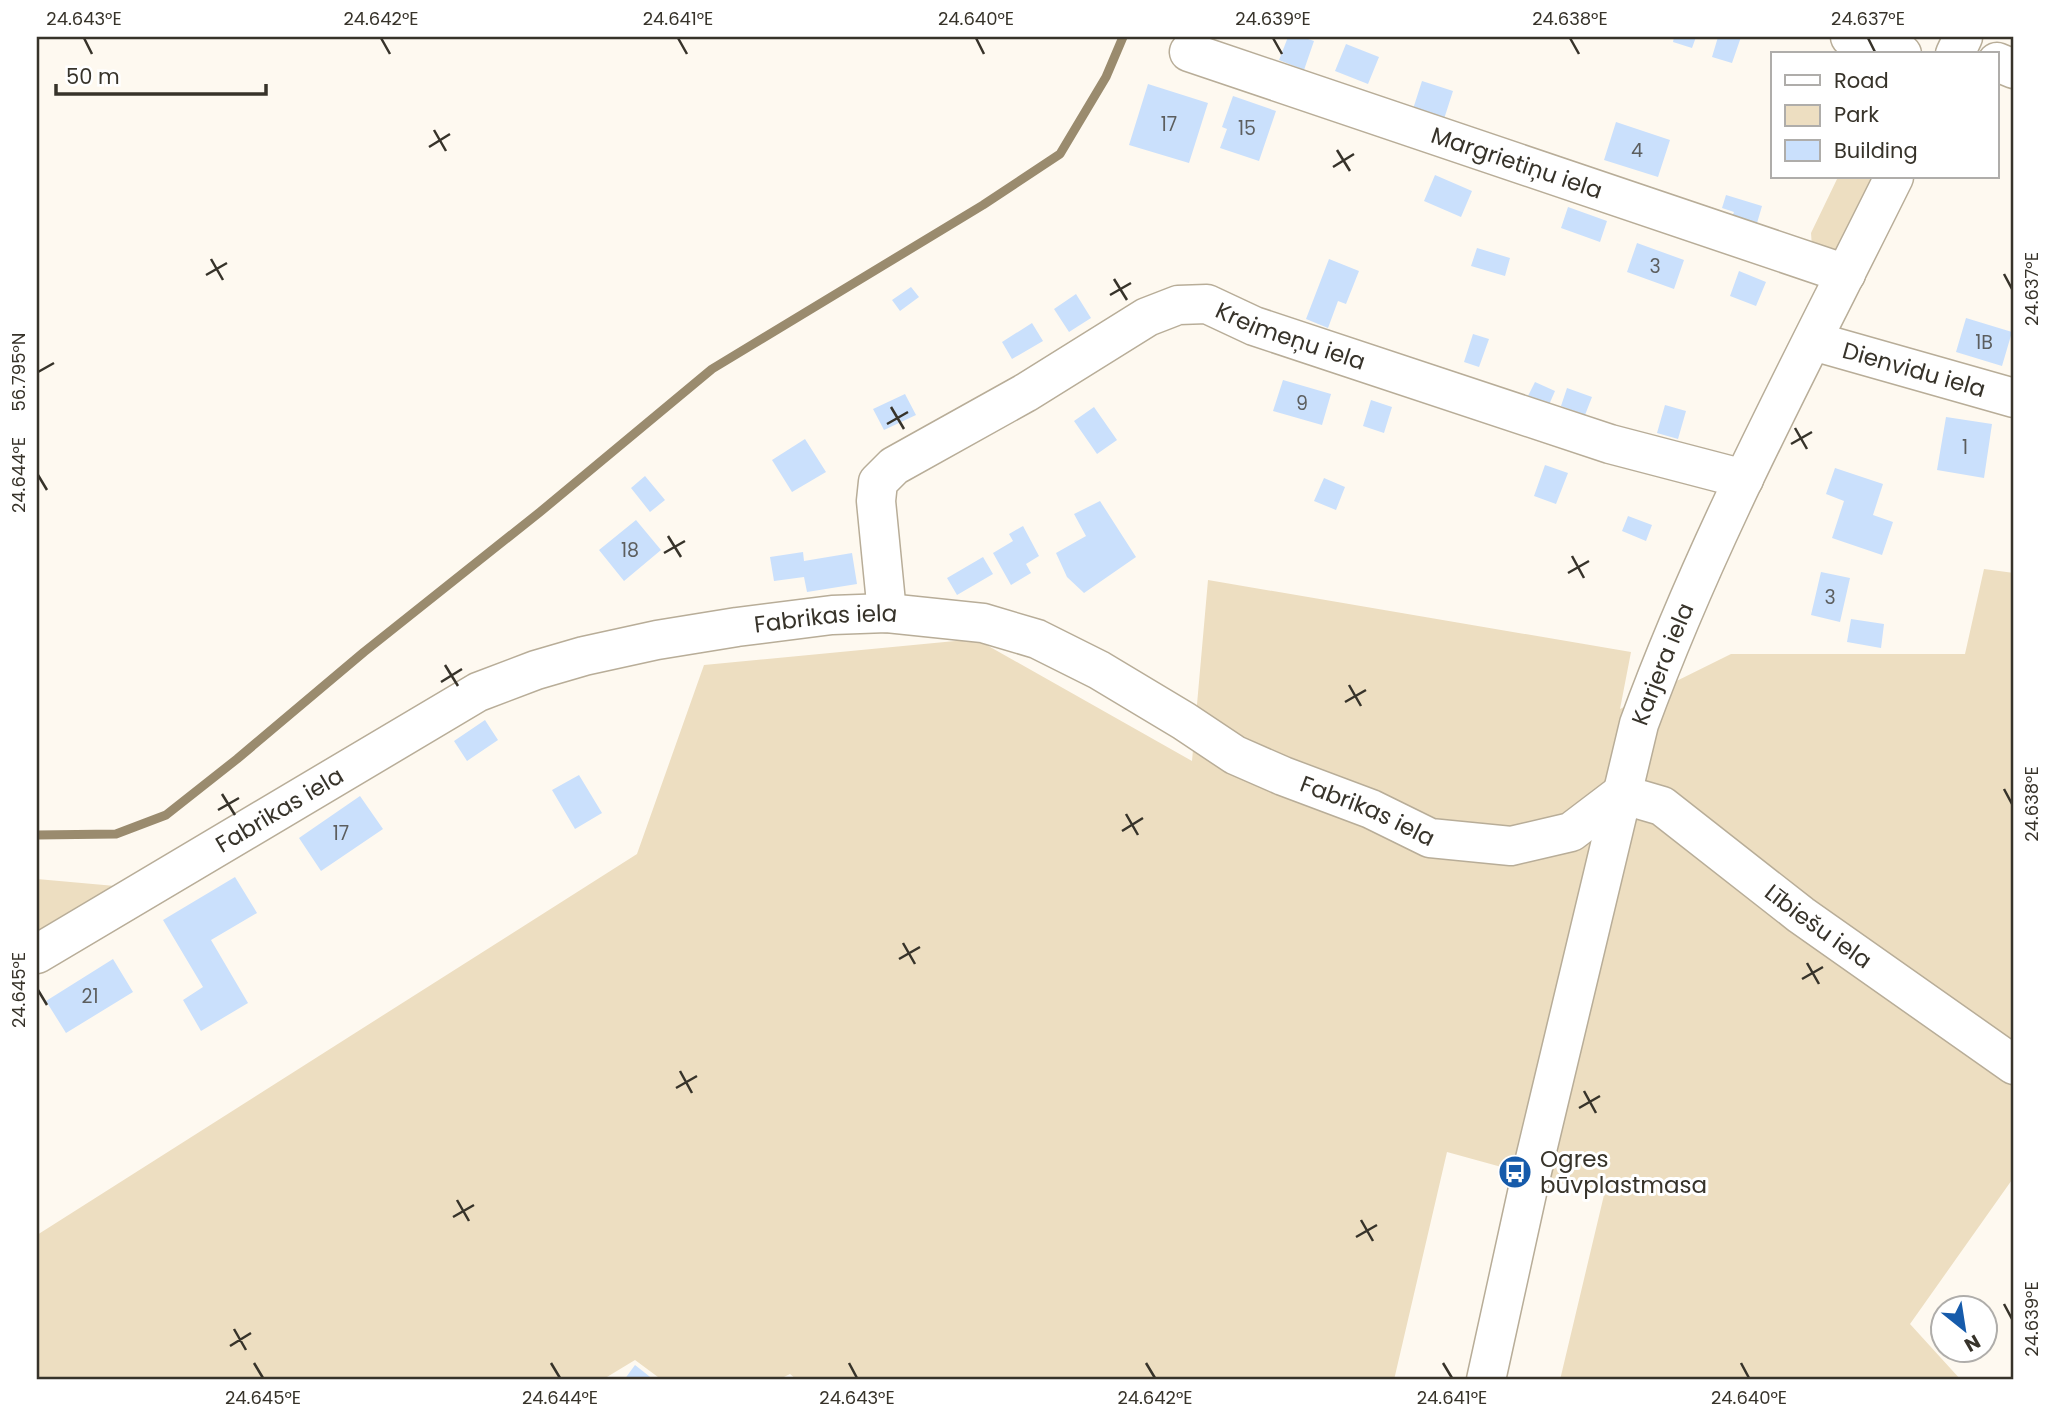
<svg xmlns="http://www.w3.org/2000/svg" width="2051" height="1417" font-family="Poppins,sans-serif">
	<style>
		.green { fill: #eddec1 }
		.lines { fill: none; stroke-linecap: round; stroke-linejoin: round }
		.stream { stroke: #9a8b6e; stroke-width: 9 }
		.building { fill: #cae0fc }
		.minor-casing { stroke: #b8ad98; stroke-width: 41 }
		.minor { stroke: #fff; stroke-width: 38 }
		.ticks { fill: none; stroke: #37332a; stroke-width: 2.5 }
		.labels { text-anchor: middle; stroke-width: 6; stroke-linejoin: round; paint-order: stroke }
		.number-label { font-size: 19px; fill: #5c5e5e }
		.street-label { font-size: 23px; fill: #37332a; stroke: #fff }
		.poi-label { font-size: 23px; fill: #37332a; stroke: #fff; text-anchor: start }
		.neatline { fill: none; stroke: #37332a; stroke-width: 2.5 }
		.ticks-label { font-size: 18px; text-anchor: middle; fill: #37332a }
	</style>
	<rect width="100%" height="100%" fill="#fef9f0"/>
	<path class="green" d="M1838,177H1879L1838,255L1812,247L1811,233Z
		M1984,569L2014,573V1177L1910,1324L1961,1380H1560L1604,1195L1447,1152L1394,1380H797L790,1374L778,1380H662L635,1360L602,1380H37V1235L637,854L704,665L976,639L1192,761L1208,580L1631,652L1620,709L1731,654H1965Z
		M37,879L115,886L37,938Z"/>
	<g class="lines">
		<path class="stream" d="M37,835L116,834L166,815L237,759L364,652L540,512L712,369L983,205L1060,154L1106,77L1123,37"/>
	</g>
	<path class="building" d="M1288,37H1302L1314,41L1304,70L1279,60Z
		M1674,37H1696L1692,48L1673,42Z
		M1718,37H1741L1732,63L1712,57Z
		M1346,44L1379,57L1368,84L1335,71Z
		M1422,81L1453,91L1444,119L1413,109Z
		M1148,84L1208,103L1189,163L1129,145Z
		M1233,96L1276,111L1259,161L1220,148L1227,129L1222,127Z
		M1616,122L1670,140L1658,177L1604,160Z
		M1435,175L1472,191L1461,217L1424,201Z
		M1726,195L1762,206L1755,230L1730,222L1734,212L1722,208Z
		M1568,207L1607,221L1600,242L1561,228Z
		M1637,243L1684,260L1674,289L1627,272Z
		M1477,248L1510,258L1505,276L1471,266Z
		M1329,259L1359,271L1346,304L1338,301L1328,328L1306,319Z
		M1739,271L1766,282L1756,306L1730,296Z
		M911,287L919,297L900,311L892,300Z
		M1076,294L1091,318L1069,332L1054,309Z
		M1966,318L2012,332L2002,366L1956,352Z
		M1032,323L1043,341L1012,359L1002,342Z
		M1473,334L1489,339L1479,367L1464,362Z
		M1283,380L1331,394L1322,425L1273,411Z
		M1535,382L1555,391L1548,407L1527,398Z
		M1567,388L1592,397L1585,415L1561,406Z
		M905,394L916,415L884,430L873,409Z
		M1371,400L1392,407L1384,433L1363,426Z
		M1665,405L1686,411L1678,439L1657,433Z
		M1094,407L1117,440L1097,454L1074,421Z
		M1946,417L1992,424L1984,478L1937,470Z
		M805,439L826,472L792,492L772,460Z
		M1545,465L1568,473L1556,504L1534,496Z
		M1835,468L1883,484L1873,515L1893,522L1882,555L1832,538L1844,501L1826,494Z
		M645,476L665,500L650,512L631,488Z
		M1324,478L1345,487L1336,510L1314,501Z
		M1100,501L1136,557L1084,593L1067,577L1056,553L1086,536L1074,514Z
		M1628,516L1652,525L1646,541L1622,531Z
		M636,520L661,550L624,581L599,550Z
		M1023,526L1039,556L1026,564L1031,573L1011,585L993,553L1013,541L1009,534Z
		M803,552L804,561L852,553L857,584L807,592L804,577L774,581L770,557Z
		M983,557L993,574L957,595L947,578Z
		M1821,572L1850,578L1840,622L1811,615Z
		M1851,619L1884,624L1881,648L1847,642Z
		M485,720L498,740L467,761L454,741Z
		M579,775L602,813L575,829L552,790Z
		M360,796L383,829L321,871L299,838Z
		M235,877L257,913L211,940L248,1003L201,1031L183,1000L203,987L163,920Z
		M113,959L133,992L66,1033L46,1001Z
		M635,1365L654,1380H624Z"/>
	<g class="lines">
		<defs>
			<g id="minor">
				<path d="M1850,37L1902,54"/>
				<path id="s1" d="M1189,52L1846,274"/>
				<path d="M1955,54L1963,37"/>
				<path d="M1997,62L2014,69"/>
				<path id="s2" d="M1813,341L2014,398"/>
				<path id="s3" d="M887,613L876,501L878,482L894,466L1025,393L1147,317L1178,305L1207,304L1254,326L1610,444L1744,479"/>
				<path id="s4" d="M1621,794L1662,806L1801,915L2014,1065"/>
				<path id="s5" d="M37,954L478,692L536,670L584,656L657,640L737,627L832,615L887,613L983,623L1037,639L1099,670L1184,721L1235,755L1283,776L1371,809L1430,838L1511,846L1571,832L1621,794"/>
				<path id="s6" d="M1486,1380L1529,1184L1639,724C1708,535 1805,357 1894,177"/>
			</g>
		</defs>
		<use href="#minor" class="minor-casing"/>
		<use href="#minor" class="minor"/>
	</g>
	<path class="ticks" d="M84,38L92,54M381,38L390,54M678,38L687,54M976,38L984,54M1273,38L1282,54M1570,38L1579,54M1868,38L1876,54M434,130L446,151M429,147L450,134M1337,150L1350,171M1333,167L1354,154M211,259L223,280M2004,274L2012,289M206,275L227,263M1114,279L1127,300M1110,295L1131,283M38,372L54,363M891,407L904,429M887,424L908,412M1795,428L1807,449M1791,444L1812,432M38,475L47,490M668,536L681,557M664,553L685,541M1572,556L1584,578M1568,573L1589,561M445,665L458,686M441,682L462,669M1349,685L1361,706M1345,702L1366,690M2004,789L2012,804M222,794L235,815M218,810L239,798M1126,814L1138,835M1122,831L1143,818M903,943L915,964M899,959L920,947M1807,963L1819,984M1802,979L1823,967M38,990L47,1005M680,1071L692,1093M676,1088L697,1076M1584,1091L1596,1113M1579,1108L1600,1096M457,1200L469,1221M453,1217L474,1205M1361,1220L1373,1241M1356,1237L1377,1225M2004,1304L2012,1319M234,1329L246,1350M230,1346L251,1333M254,1363L263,1378M551,1363L560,1378M849,1363L857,1378M1146,1363L1155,1378M1443,1363L1452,1378M1741,1363L1749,1378"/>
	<defs>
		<symbol id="bus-disc" viewBox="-11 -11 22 22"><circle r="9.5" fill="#165bab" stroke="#fff"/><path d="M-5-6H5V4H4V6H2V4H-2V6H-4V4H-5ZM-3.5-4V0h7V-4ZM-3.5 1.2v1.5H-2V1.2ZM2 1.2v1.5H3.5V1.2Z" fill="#fff"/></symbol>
	</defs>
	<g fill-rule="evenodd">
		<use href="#bus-disc" x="1496" y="1153" width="38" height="38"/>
	</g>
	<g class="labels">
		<g class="number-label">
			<text x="1169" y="131">17</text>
			<text x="1247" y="135">15</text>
			<text x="1637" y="157">4</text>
			<text x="1655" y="273">3</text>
			<text x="1984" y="349">1B</text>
			<text x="1302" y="410">9</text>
			<text x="1965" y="454">1</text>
			<text x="630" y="557">18</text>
			<text x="1830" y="604">3</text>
			<text x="341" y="840">17</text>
			<text x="90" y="1003">21</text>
		</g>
		<g class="street-label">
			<text dy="8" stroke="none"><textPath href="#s1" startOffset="346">Margrietiņu iela</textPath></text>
			<text dy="8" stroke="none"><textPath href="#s3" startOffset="600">Kreimeņu iela</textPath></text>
			<text dy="8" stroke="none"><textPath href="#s2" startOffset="105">Dienvidu iela</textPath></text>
			<text dy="8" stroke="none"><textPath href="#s5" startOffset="870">Fabrikas iela</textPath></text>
			<text dy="8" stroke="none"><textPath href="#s6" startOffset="738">Karjera iela</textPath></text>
			<text dy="8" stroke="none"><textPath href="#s5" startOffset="1458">Fabrikas iela</textPath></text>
			<text dy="8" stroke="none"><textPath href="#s5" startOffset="282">Fabrikas iela</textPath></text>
			<text dy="8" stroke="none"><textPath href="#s4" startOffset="240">Lībiešu iela</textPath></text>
		</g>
		<g class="poi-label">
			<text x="1540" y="1167">Ogres<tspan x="1540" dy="26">būvplastmasa</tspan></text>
		</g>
	</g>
	<rect width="2051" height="1417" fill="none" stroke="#ffffff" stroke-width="77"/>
	<rect x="1771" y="52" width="228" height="126" fill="#ffffff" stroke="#afadaa" stroke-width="2"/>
	<rect x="1785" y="75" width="35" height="10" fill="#ffffff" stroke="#afadaa" stroke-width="2"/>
	<text x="1834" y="88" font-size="21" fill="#37332a">Road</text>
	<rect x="1785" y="105" width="35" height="21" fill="#eddec1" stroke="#afadaa" stroke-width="2"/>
	<text x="1834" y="122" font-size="21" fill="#37332a">Park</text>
	<rect x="1785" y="140" width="35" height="21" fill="#cae0fc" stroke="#afadaa" stroke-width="2"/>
	<text x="1834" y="158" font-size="21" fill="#37332a">Building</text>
	<g transform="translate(1964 1329) rotate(150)"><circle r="33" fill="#ffffff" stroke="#afadaa" stroke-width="2"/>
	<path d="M0-5L12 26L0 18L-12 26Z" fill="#165bab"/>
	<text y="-10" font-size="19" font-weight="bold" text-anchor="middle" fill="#37332a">N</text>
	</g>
	<path d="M56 84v10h210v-10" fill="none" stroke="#37332a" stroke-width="3.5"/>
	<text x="66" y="84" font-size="21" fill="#37332a" stroke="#ffffff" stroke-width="5" paint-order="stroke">50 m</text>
	<rect x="38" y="38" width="1974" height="1340" class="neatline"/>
	<g class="ticks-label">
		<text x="84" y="25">24.643°E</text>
		<text x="381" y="25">24.642°E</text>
		<text x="678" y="25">24.641°E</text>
		<text x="976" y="25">24.640°E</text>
		<text x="1273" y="25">24.639°E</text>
		<text x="1570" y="25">24.638°E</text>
		<text x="1868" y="25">24.637°E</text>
		<text transform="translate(2032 289) rotate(-90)" y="6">24.637°E</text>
		<text transform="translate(19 372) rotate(-90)" y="6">56.795°N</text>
		<text transform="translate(19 475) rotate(-90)" y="6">24.644°E</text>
		<text transform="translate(2032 804) rotate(-90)" y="6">24.638°E</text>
		<text transform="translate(19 990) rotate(-90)" y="6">24.645°E</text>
		<text transform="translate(2032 1319) rotate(-90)" y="6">24.639°E</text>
		<text x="263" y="1404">24.645°E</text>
		<text x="560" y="1404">24.644°E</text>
		<text x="857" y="1404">24.643°E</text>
		<text x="1155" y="1404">24.642°E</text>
		<text x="1452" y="1404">24.641°E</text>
		<text x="1749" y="1404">24.640°E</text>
	</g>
</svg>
